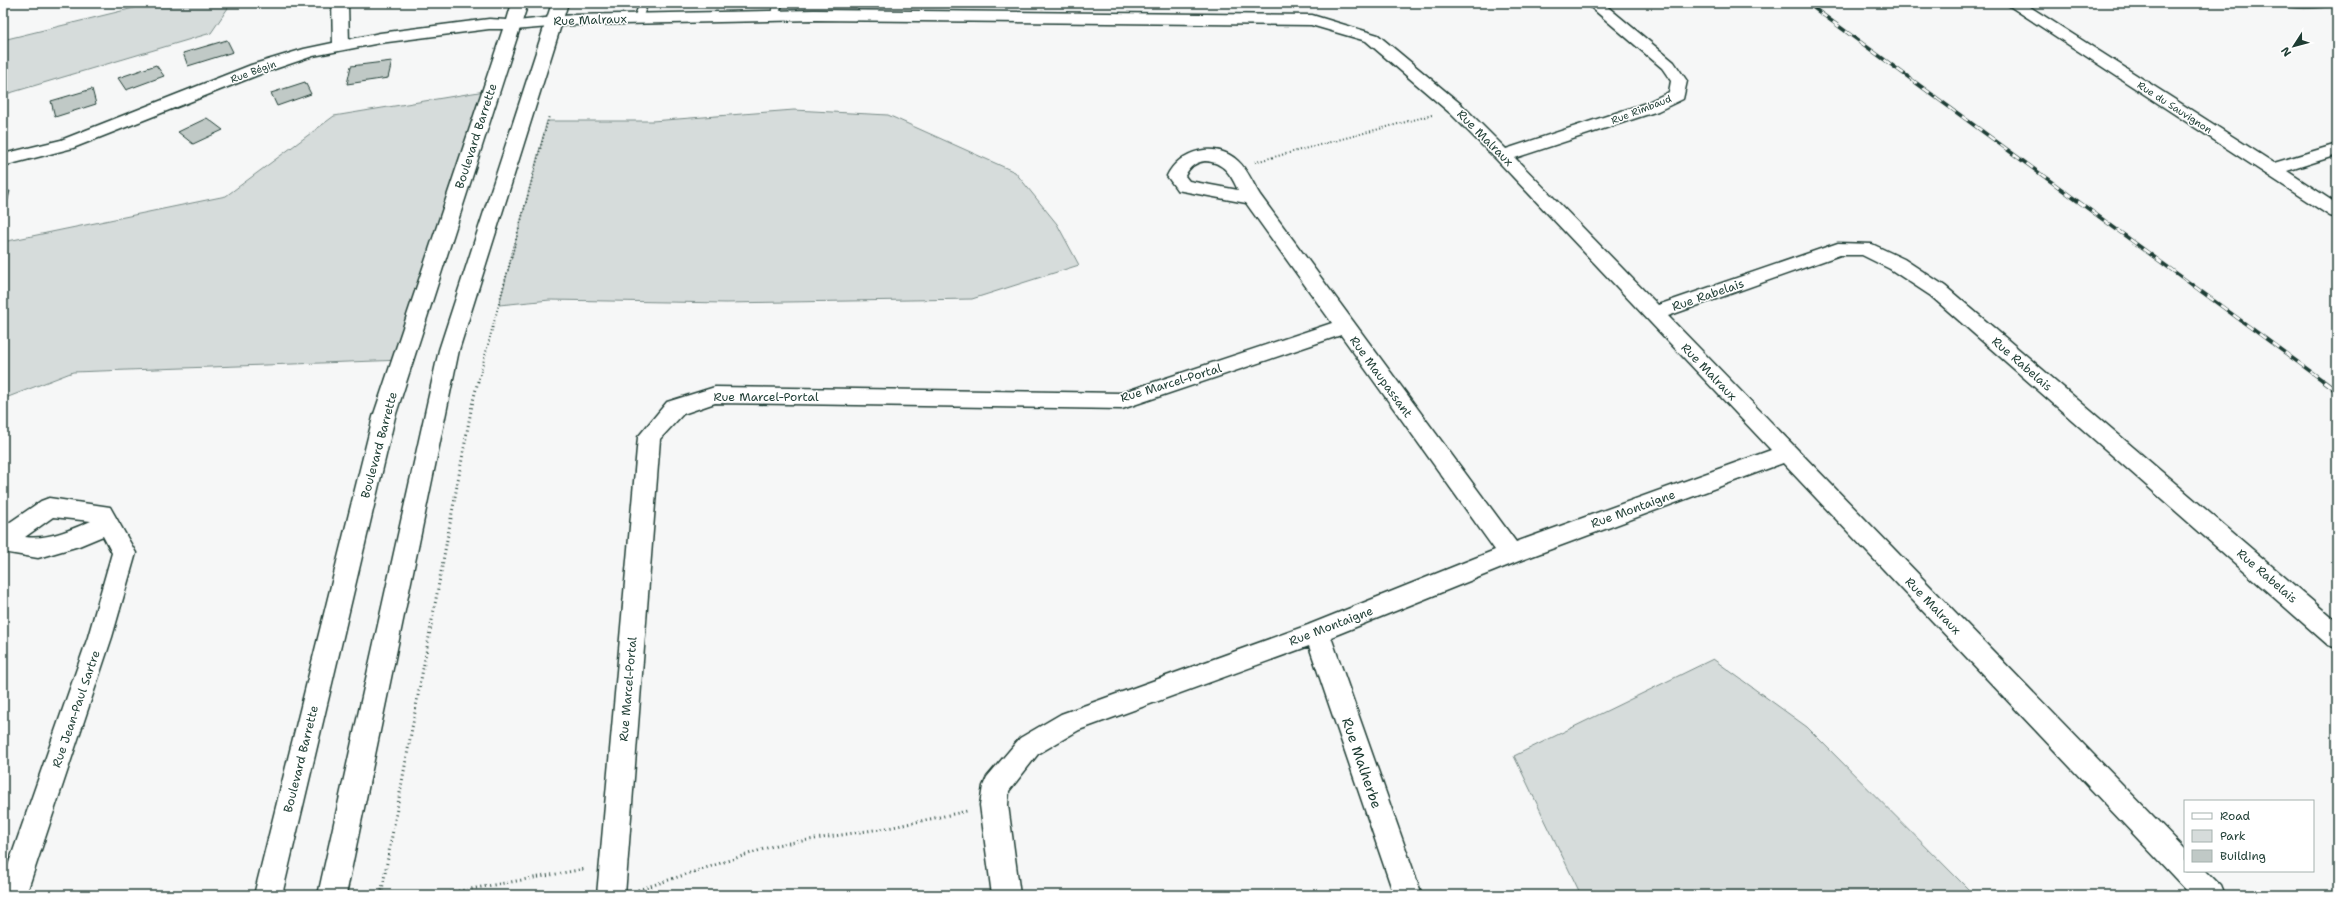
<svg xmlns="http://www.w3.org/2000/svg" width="2340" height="898" font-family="'Shantell Sans',sans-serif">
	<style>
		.green { fill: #d6dcdb; stroke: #7a8c88 }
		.water { fill: #aab5b1; stroke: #72857f }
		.building { fill: #c0c9c6; stroke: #1f3d34 }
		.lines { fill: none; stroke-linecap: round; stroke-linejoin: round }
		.lane-casing { stroke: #1f3d34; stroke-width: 3 }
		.street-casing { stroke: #1f3d34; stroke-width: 3 }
		.secondary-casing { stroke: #1f3d34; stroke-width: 3 }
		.path-far1 { stroke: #1f3d34; stroke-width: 2; stroke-dasharray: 1 2.5; stroke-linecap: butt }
		.path { stroke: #1f3d34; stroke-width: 3; stroke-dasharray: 1 3.5; stroke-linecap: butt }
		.lane { fill: #fff; fill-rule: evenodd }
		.street { fill: #fff; fill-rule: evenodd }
		.secondary { fill: #fff; fill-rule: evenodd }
		.rail-far1-casing { stroke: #1f3d34; stroke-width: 3.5 }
		.rail-casing { stroke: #1f3d34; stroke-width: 5 }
		.rail-far1 { stroke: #fff; stroke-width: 2.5; stroke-dasharray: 8; stroke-linecap: butt }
		.rail { stroke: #fff; stroke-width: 3.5; stroke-dasharray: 10; stroke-linecap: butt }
		.labels { text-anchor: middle; stroke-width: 3; stroke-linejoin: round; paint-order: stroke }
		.far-street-label { font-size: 10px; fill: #1f3d34; stroke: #fff }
		.street-label { font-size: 12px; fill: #1f3d34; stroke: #fff }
		.near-street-label { font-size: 14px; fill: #1f3d34; stroke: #fff }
	</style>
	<rect width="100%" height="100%" fill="#f6f7f7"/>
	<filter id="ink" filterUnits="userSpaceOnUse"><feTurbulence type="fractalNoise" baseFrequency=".025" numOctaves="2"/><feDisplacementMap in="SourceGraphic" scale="8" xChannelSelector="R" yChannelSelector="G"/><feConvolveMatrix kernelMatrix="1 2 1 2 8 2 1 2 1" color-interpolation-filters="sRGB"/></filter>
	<g filter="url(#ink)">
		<path class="green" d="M154,3H222L230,5L211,33L3,95V37L7,39Z
			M491,90L403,360L73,372L3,399V242L226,196L334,116Z
			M794,110L888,115L1015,172L1057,224L1079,265L972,299L726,303L550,300L499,305L547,121H652Z
			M1713,659L1807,727L1974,895H1581L1514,756Z"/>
		<path class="water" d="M2271,3H2337V6C2316,9 2291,11 2271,3Z"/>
		<path class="building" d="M227,40L233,52L188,66L183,53Z
			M392,61L388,78L347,84L351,66Z
			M156,65L164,76L126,90L118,78Z
			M305,82L311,94L277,106L271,93Z
			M92,89L96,104L55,117L51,101Z
			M207,118L223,130L193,144L178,132Z
			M10,191L5,211H3V192Z"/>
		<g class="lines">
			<defs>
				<path id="lane" d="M640,3H648L642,18L638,21L634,18Z
					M775,3H783L778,15L774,18L770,15Z"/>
				<path id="street" d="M332,3H348L349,44L347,47H335L333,44Z
					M1586,3H1603L1674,62L1687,81L1683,99L1658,111L1515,158L1658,305L1838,243L1872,244L1904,259L1945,286L2337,622V648L2328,645L1931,296L1890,269L1862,255H1840L1668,316L2185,849V871H2206L2220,885L2224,895H2191L1783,463L1519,561L1331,637L1422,895H1394L1309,646L1079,730L1038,754L1009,791L1008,805L1020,895H992L980,805L983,786L987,777L1020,738L1061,714L1308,625L1495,550L1341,335L1122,409L715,403L683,414L660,439L625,895H597L638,437L667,402L715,387L1121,393L1332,323L1246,203L1177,190L1167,176C1179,150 1216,140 1238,161C1248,170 1253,184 1260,195L1516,542L1771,450L1497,160L1450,113L1366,41L1311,25L814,20L573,25L514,30L508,28L506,25L508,22L573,15L814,10L1312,15L1378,35L1462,105L1506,149L1646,103L1669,92L1671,81L1662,68ZM1205,161C1224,162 1231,175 1238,190L1189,181L1185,176C1189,167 1196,162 1205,161Z
					M2005,3H2024L2274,163L2337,144V155L2287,171L2337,204V218L2330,216Z
					M49,498L110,507L136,553L112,637L26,895H3V880L88,637L112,553L103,536L79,546L38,558L3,552V527L41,501ZM53,517L91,521C70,530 48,540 25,537Z"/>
				<path id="secondary" d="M512,3H528L395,417L282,895H254L373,417L503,29H489L380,43L313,56L263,73L73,148L3,166V154L61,140L251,65L304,49L380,33L489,19L507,20Z
					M552,3H568L459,350L346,895H318L439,350Z"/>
			</defs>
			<use href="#lane" class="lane-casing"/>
			<use href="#street" class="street-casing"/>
			<use href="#secondary" class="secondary-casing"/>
			<path class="path-far1" d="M1255,162L1432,115
				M478,382L549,116"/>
			<path class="path" d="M638,890L776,845L893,827L967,811
				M381,895L472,405L478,381
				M436,895L585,869"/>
			<use href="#lane" class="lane"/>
			<use href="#street" class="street"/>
			<use href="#secondary" class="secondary"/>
			<defs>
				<path id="rail-far1" d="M1807,3L2325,382"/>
				<path id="rail" d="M2324,381L2337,391"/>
			</defs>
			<use href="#rail-far1" class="rail-far1-casing"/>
			<use href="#rail" class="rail-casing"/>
			<use href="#rail-far1" class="rail-far1"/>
			<use href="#rail" class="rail"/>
		</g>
	</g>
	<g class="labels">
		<g class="far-street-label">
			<text transform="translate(253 71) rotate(-20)" y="4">Rue Bégin</text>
			<text transform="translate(2175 107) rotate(33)" y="4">Rue du Sauvignon</text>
			<text transform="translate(1641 109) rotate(-21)" y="4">Rue Rimbaud</text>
		</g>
		<g class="street-label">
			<text transform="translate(590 20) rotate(-2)" y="4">Rue Malraux</text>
			<text transform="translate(476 136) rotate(-72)" y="4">Boulevard Barrette</text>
			<text transform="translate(1485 138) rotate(45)" y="4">Rue Malraux</text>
			<text transform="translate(1708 295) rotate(-19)" y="4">Rue Rabelais</text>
			<text transform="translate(2022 364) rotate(41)" y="4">Rue Rabelais</text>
			<text transform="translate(1709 372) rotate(46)" y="4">Rue Malraux</text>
			<text transform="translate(1381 377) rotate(54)" y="4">Rue Maupassant</text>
			<text transform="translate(1171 383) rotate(-17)" y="4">Rue Marcel-Portal</text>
			<text x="766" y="401">Rue Marcel-Portal</text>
			<text transform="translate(379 445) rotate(-75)" y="4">Boulevard Barrette</text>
			<text transform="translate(1633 509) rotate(-20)" y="4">Rue Montaigne</text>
			<text transform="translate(2267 576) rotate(41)" y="4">Rue Rabelais</text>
			<text transform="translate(1933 606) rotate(46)" y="4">Rue Malraux</text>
			<text transform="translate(1331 626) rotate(-21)" y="4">Rue Montaigne</text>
			<text transform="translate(628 689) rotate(-85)" y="4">Rue Marcel-Portal</text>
			<text transform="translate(76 709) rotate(-71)" y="4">Rue Jean-Paul Sartre</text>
			<text transform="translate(301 759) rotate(-76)" y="4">Boulevard Barrette</text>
		</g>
		<g class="near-street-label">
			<text transform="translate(1362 763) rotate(71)" y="5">Rue Malherbe</text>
		</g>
	</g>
	<rect width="2340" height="898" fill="none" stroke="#fff" stroke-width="16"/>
	<rect x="8" y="8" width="2324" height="882" fill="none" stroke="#1f3d34" stroke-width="1.5" filter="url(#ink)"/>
	<rect x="2184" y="800" width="130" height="72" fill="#ffffff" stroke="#a5b1ae"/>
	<rect x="2192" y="813" width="20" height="6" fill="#ffffff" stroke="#a5b1ae"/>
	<text x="2220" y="820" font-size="12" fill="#1f3d34">Road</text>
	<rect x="2192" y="830" width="20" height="12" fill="#d6dcdb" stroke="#a5b1ae"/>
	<text x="2220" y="840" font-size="12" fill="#1f3d34">Park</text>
	<rect x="2192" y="850" width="20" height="12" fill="#c0c9c6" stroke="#a5b1ae"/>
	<text x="2220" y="860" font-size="12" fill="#1f3d34">Building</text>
	<g transform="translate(2294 46) rotate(234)" stroke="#ffffff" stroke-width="3" paint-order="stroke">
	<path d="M0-3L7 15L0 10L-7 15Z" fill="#1f3d34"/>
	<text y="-6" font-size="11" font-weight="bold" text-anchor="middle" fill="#1f3d34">N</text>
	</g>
</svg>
